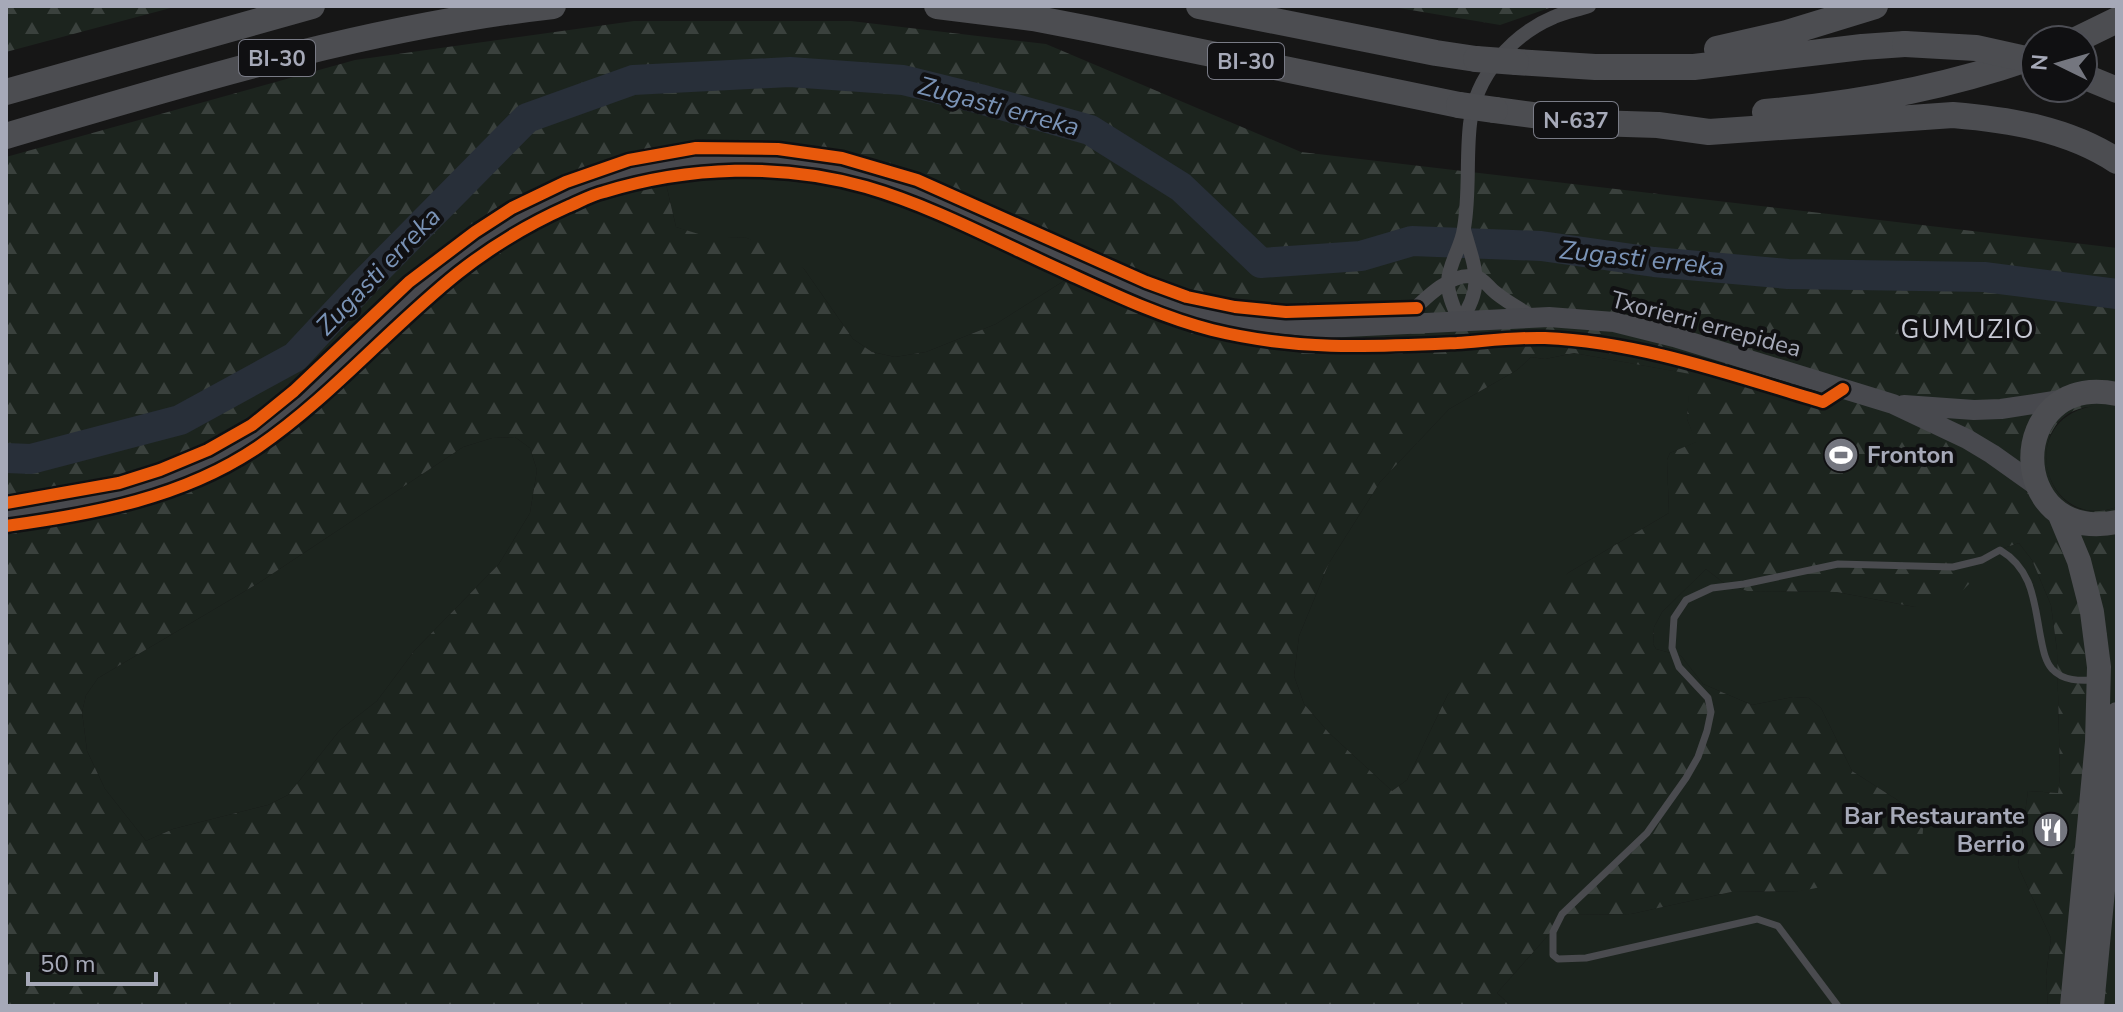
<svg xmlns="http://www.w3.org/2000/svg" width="2123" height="1012" font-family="'Nunito Sans',sans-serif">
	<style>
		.green { fill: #1c241e }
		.forest { fill: url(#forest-firs); fill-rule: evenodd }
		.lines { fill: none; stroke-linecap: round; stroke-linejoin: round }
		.river { stroke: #282f39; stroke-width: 30 }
		.service { stroke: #4a4b4f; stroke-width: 7 }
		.minor { stroke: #4a4b4f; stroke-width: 14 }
		.secondary { stroke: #48494e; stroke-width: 20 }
		.trunk { stroke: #4c4d51; stroke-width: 24 }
		.motorway { stroke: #4c4d51; stroke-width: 26 }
		.motorway-bridge { stroke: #4c4d51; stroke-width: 26 }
		.cycleway-casing { stroke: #101012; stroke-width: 17 }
		.cycleway { stroke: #e8590c; stroke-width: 12 }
		.labels { text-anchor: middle; stroke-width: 8; stroke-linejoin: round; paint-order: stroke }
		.shield { fill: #101012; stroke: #797b86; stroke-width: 2 }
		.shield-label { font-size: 22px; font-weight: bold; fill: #a6a9b8 }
		.street-label { font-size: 24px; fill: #a6a9b8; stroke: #101012 }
		.poi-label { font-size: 24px; font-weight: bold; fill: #a6a9b8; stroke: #101012; text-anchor: start }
		.water-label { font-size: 26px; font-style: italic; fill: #7a93b6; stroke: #101012 }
		.neighbourhood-label { font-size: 26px; letter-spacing: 2px; fill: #c7c9d4; stroke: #101012 }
	</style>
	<defs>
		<pattern id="forest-firs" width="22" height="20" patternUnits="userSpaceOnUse" patternTransform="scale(2)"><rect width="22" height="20" fill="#1c241e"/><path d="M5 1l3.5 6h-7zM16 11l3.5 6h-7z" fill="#3a413d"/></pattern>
	</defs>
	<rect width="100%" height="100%" fill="#161616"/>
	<path class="green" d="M771,177L854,190L927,215L1067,279L996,324L926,352L895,357L872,352L853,339L804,269L747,238L705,237L676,227L666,184L710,178Z
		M1574,353L1691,374L1687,419L1697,442L1670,453L1667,460L1669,513L1568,573L1448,694L1407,780L1392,791L1329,733L1304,704L1294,676L1299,636L1329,563L1380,482L1449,409L1517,370L1531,357L1545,359Z
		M2102,405L2117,409V507C2041,534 2012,411 2102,405Z
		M515,437L530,448L537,470L530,513L499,564L415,650L377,701L340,730L288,795L268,805L173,829L146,841L105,789L87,751L82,712L86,695L98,678L257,584L463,447L492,438Z
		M2019,543L2032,560L2051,605L2057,650L2060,776L2058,793L2028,791L2018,866L2051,938L2046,976L2048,1006H1511L1497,993L1566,915L1631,914L1731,892L1801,891L1916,812L1852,771L1821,708L1809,698L1793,697L1752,705L1703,684L1681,656L1656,649L1653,644L1654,627L1662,612L1706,569L1724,583L1747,591L1837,592L1915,607L1991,552Z"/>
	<path class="forest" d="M6,6H178L6,52Z
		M1387,6H1555L1500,25Z
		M634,21H851L1046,44L1301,152L2117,248V409C2015,385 2031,538 2117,507V1006H2048L2046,976L2051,938L2018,866L2028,791L2058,793L2060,776L2057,650L2051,605L2032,560L2019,543L1991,552L1983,570L1963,590L1939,602L1915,607L1837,592L1747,591L1724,583L1706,569L1662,612L1654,627L1653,644L1656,649L1681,656L1703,684L1752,705L1793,697L1809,698L1821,708L1852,771L1916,812L1923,829L1921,867L1801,891L1731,892L1631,914L1566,915L1497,993L1511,1006H6V157L355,60ZM771,177L854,190L927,215L1067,279L996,324L926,352L895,357L872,352L853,339L804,269L781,251L747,238L705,236L676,227L666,184L710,178ZM1574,353L1690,374L1687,419L1696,442L1670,453L1667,460L1669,513L1568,573L1523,608L1448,694L1407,780L1392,791L1329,733L1304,704L1294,676L1299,636L1329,563L1380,482L1449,409L1517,370L1531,357L1545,359ZM515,437L530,448L537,470L530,513L499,564L415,650L377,701L340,730L288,795L268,805L173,829L146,841L105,789L87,751L82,712L86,695L98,678L257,584L463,447L492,438Z"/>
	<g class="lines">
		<path class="river" d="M6,458L31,459L180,420L295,357L363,284L527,118L633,80L790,72L903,80L980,99L1090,130L1181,187L1261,263L1361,256L1412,241L1541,246L1654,262L1788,274L1984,277L2117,294"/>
		<path class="service" d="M1838,1006L1778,926L1757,919L1586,958L1558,959L1553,955V932L1562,914L1647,833L1686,778L1698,757L1707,731L1711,712L1708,698L1679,667L1672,648L1674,618L1686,600L1712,588L1744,584L1838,564L1953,567L1982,560L2000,550C2034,570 2034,604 2041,639C2043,649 2045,661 2052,669C2063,681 2080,681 2094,680"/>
		<path class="minor" d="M1460,322C1455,310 1447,294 1448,281C1449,263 1462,246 1464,228C1470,194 1466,158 1470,124C1475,77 1511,35 1554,17C1565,12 1578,10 1589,6
			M1460,322C1485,285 1475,269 1464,230
			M1399,324C1417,307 1449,269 1477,277C1485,280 1489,288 1496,293C1507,302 1520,309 1533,317"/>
		<path class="secondary" d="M1904,405L1974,410L2001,409L2067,399
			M6,515L89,502L148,487L196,468L250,439L295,405L447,265L503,226L596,183L636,171L709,159H777L840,168L888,181L973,215L1068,261L1161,300L1225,318L1325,328L1549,317L1614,322L1674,337L1893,404L1967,439L1992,454L2037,486"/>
		<path class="trunk" d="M2117,394C2004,371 2004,545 2117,522
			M2059,513L2079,561L2092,612L2099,667L2097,742L2072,1006
			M2092,1006L2110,817L2117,714"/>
		<path class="motorway" d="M937,6L1033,18L1090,29L1459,105
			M1199,6L1436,53L1476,59
			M2076,40L2117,20
			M1717,49L1787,33L1875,6
			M1516,62L1595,67H1694L1862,47L1905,44
			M2083,76L2117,90
			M6,92L312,6
			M1495,110L1594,123L1658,125L1709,132L1953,115C2011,120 2068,129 2117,161
			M1765,112C1857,104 1948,87 2035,56
			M6,136C186,83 366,27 553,6"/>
		<path class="motorway-bridge" d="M1905,44L1976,48L2035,61
			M1476,59L1516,62
			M1459,105L1495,110"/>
		<defs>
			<path id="cycleway" d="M6,503L119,483L160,470L208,450L252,425L294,391L409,282L475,232L512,208L566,182L629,160L696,148L778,149L842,158L917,180L1146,282L1187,297L1235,307L1286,312L1417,308
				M6,526C93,514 183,498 258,447C331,397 389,328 458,273C491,247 529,224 567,207C579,202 591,195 604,192C688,166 782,163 866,187C935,207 1000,243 1065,272C1113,294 1161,317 1212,330C1298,351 1370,347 1457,343C1486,341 1516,337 1545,338C1641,342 1732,375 1823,402L1843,389"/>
		</defs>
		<use href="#cycleway" class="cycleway-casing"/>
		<use href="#cycleway" class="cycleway"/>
	</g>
	<defs>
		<symbol id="stadium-disc" viewBox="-11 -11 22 22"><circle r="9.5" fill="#74767f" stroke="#101012"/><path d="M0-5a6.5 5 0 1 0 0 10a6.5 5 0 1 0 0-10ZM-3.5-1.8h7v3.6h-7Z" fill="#fff"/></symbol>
		<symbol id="restaurant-disc" viewBox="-11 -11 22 22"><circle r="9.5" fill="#74767f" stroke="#101012"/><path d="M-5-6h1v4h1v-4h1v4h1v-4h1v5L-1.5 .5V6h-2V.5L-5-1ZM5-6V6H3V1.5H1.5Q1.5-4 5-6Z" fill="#fff"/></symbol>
	</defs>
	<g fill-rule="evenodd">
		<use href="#stadium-disc" x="1821" y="435" width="40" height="40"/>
		<use href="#restaurant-disc" x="2031" y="810" width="40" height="40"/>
	</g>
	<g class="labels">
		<g class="shield">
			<rect x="239" y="40" width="76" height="36" rx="6"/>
			<rect x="1208" y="43" width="76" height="36" rx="6"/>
			<rect x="1534" y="102" width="84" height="36" rx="6"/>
		</g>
		<g class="shield-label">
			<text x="277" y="66">BI-30</text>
			<text x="1246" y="69">BI-30</text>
			<text x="1576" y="128">N-637</text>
		</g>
		<g class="street-label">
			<text transform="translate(1706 324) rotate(15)" y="8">Txorierri errepidea</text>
		</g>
		<g class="poi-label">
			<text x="1867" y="463">Fronton</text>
			<text x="2025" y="824" text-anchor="end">Bar Restaurante<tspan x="2025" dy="28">Berrio</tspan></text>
		</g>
		<g class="water-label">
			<text transform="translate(999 106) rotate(15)" y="9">Zugasti erreka</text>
			<text transform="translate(1642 258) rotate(6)" y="9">Zugasti erreka</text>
			<text transform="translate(378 271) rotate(-46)" y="9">Zugasti erreka</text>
		</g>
		<g class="neighbourhood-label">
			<text x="1968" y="338">GUMUZIO</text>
		</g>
	</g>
	<rect width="2123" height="1012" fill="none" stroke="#a6a9b8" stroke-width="16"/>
	<g transform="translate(2059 64) rotate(275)"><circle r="38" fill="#101012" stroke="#4c4d54" stroke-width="2"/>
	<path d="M0-6L14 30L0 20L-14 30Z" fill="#74767f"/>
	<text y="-12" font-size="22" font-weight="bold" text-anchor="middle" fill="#a6a9b8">N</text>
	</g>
	<path d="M28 972v12h128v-12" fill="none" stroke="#a6a9b8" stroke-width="4"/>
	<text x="40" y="972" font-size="24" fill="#a6a9b8" stroke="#101012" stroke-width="6" paint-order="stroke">50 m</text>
</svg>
